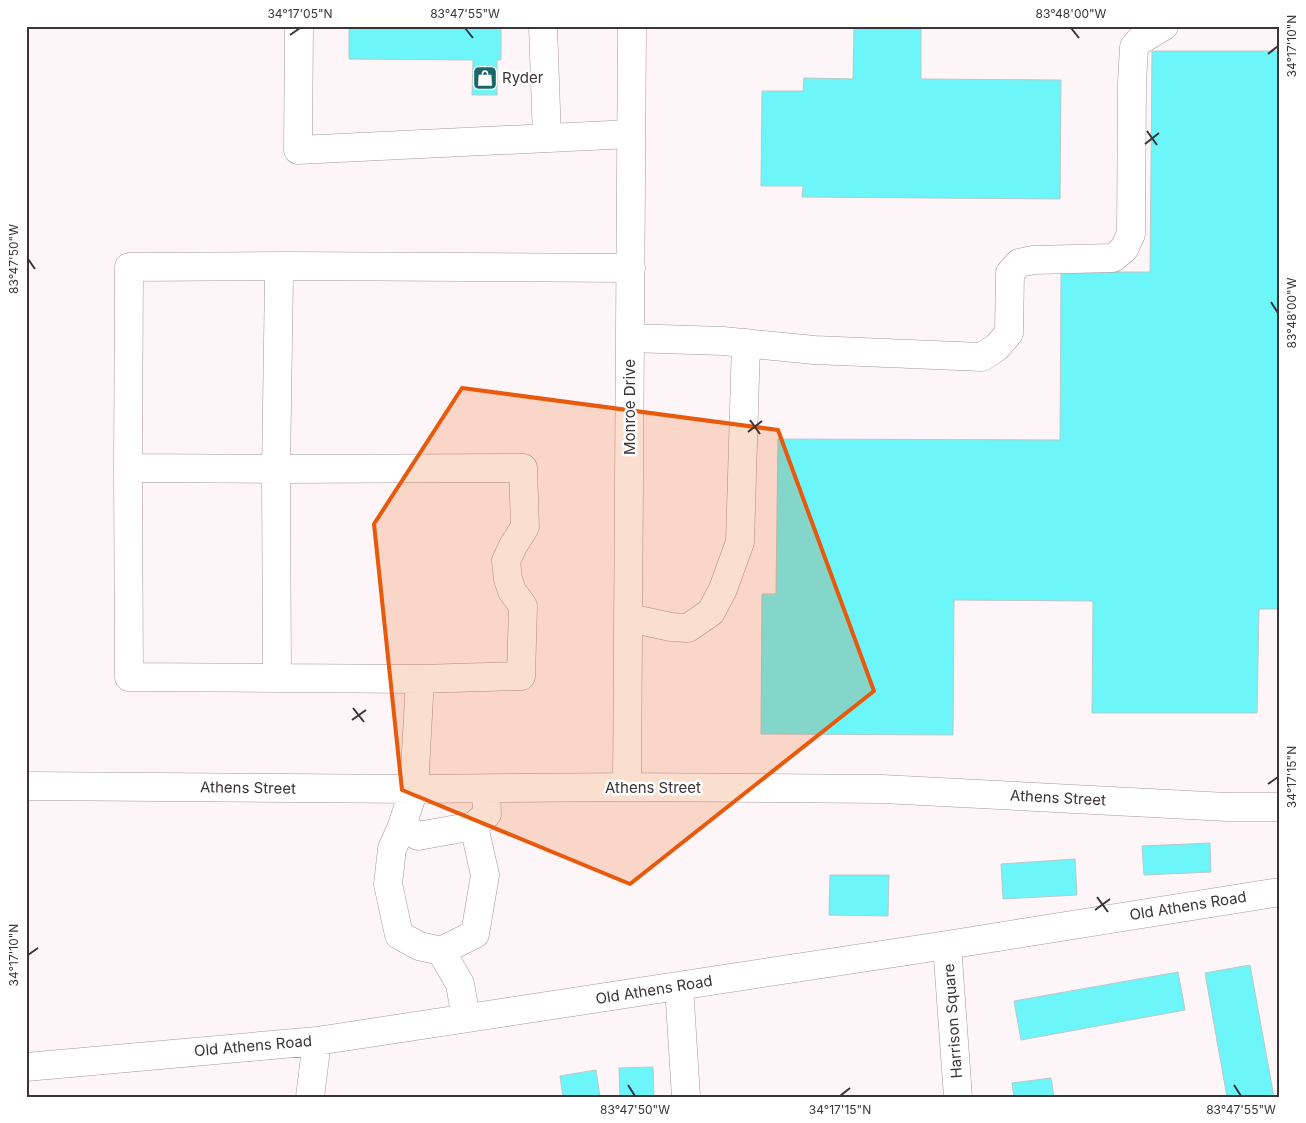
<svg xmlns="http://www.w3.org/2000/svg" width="1306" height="1123" font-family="Inter,sans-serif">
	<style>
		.building { fill: #6cf6fa; stroke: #b8c9c9 }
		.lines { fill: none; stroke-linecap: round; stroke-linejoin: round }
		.minor-casing { stroke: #a5979d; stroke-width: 29 }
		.minor { stroke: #fff; stroke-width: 28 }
		.marked { fill: #e8590c; fill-opacity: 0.2; stroke: #e8590c; stroke-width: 4; stroke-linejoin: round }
		.ticks { fill: none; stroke: #3a3437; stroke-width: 2 }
		.labels { text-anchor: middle; stroke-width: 5; stroke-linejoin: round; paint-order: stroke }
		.poi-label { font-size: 15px; fill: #3a3437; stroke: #fff; text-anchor: start }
		.street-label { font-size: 15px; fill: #3a3437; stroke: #fff }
		.neatline { fill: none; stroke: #3a3437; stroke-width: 2 }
		.ticks-label { font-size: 12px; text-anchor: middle; fill: #3a3437 }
	</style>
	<rect width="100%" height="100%" fill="#fef5f8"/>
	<path class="building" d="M349,26H501V60H497V95H472L473,60L349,59Z
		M854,26H921V79L1061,80L1060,199L802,197L803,186H761L762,91H803L804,78L853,79Z
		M1152,51H1280V609H1259L1257,713H1092L1093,601L954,600L953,735L761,734L762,594H776L778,439L1060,440L1061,272H1150Z
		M1210,843L1211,872L1144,875L1142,846Z
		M1075,859L1077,895L1003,899L1001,864Z
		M830,875H889L888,916L829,915Z
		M1250,965L1274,1097H1227L1205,973Z
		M1178,972L1185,1010L1021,1040L1014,1001Z
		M653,1067L654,1097H620L619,1068Z
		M596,1070L600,1097H563L560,1076Z
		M1051,1078L1054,1097H1014L1012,1083Z"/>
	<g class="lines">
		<defs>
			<path id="minor" d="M299,26L298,150L631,134
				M543,26L547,138
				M630,338L723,341L814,350L982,357L997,347L1009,333L1010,273L1019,263L1033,260L1113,258L1124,249L1131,234L1132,83L1134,47L1139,41L1164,26
				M128,468L129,267L285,266
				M629,618L671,627L688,628L711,612L723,589L740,542L746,343
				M277,678L129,677L128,468L276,469L523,468L525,527L513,546L506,561L508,579L512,591L523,606L521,676L420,679
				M26,786L414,789L627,787L882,789L1227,807H1280
				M627,787L632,26
				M486,789L487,814L474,826L418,836L402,826L414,789L420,679L277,678L276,469L279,278L285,266L631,268
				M402,826L392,849L388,884L399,935L419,946L441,951L460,984L466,1018
				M947,945L958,1097
				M441,951L475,934L485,875L474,826
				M679,986L686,1097
				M26,1067L317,1041L947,945L1280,892
				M310,1097L317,1041"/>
		</defs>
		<use href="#minor" class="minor-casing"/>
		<use href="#minor" class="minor"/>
	</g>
	<path class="marked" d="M462,388L778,430L874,691L630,884L402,790L374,524Z"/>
	<path class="ticks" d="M465,28L473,38M1071,28L1079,38M290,35L300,28M1268,54L1278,46M1147,131L1157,145M1145,144L1159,133M28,259L35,269M1271,302L1278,313M750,420L760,434M748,432L762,421M353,708L364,722M352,720L366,710M1268,784L1278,777M1097,897L1108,912M1095,910L1110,899M28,955L38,948M628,1085L635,1096M1234,1085L1241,1096M840,1096L850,1088"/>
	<defs>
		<symbol id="shop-square" viewBox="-11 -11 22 22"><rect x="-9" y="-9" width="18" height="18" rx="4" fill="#1a676a" stroke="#fff"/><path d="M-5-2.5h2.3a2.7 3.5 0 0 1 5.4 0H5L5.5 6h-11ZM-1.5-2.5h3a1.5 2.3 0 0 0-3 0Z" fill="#fff"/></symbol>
	</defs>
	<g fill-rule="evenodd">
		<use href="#shop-square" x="471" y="64" width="28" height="28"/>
	</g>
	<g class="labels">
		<g class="poi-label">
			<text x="502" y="83">Ryder</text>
		</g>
		<g class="street-label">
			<text transform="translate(630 407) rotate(-90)" y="5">Monroe Drive</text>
			<text transform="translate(248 788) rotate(1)" y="5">Athens Street</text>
			<text x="653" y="793">Athens Street</text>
			<text transform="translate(1058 798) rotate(3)" y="5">Athens Street</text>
			<text transform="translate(1188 906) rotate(-9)" y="5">Old Athens Road</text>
			<text transform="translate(654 990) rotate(-9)" y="5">Old Athens Road</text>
			<text transform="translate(953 1021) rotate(-94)" y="5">Harrison Square</text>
			<text transform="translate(253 1046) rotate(-5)" y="5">Old Athens Road</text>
		</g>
	</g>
	<rect width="1306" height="1123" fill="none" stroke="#ffffff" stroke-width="55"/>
	<rect x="28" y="28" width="1250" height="1068" class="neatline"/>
	<g class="ticks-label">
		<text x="300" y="18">34°17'05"N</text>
		<text x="465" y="18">83°47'55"W</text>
		<text x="1071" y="18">83°48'00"W</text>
		<text transform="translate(1292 46) rotate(-90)" y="4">34°17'10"N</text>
		<text transform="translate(14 259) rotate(-90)" y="4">83°47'50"W</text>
		<text transform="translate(1292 313) rotate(-90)" y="4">83°48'00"W</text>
		<text transform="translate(1292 777) rotate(-90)" y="4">34°17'15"N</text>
		<text transform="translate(14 955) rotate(-90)" y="4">34°17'10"N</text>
		<text x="635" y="1114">83°47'50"W</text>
		<text x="840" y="1114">34°17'15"N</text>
		<text x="1241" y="1114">83°47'55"W</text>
	</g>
</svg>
